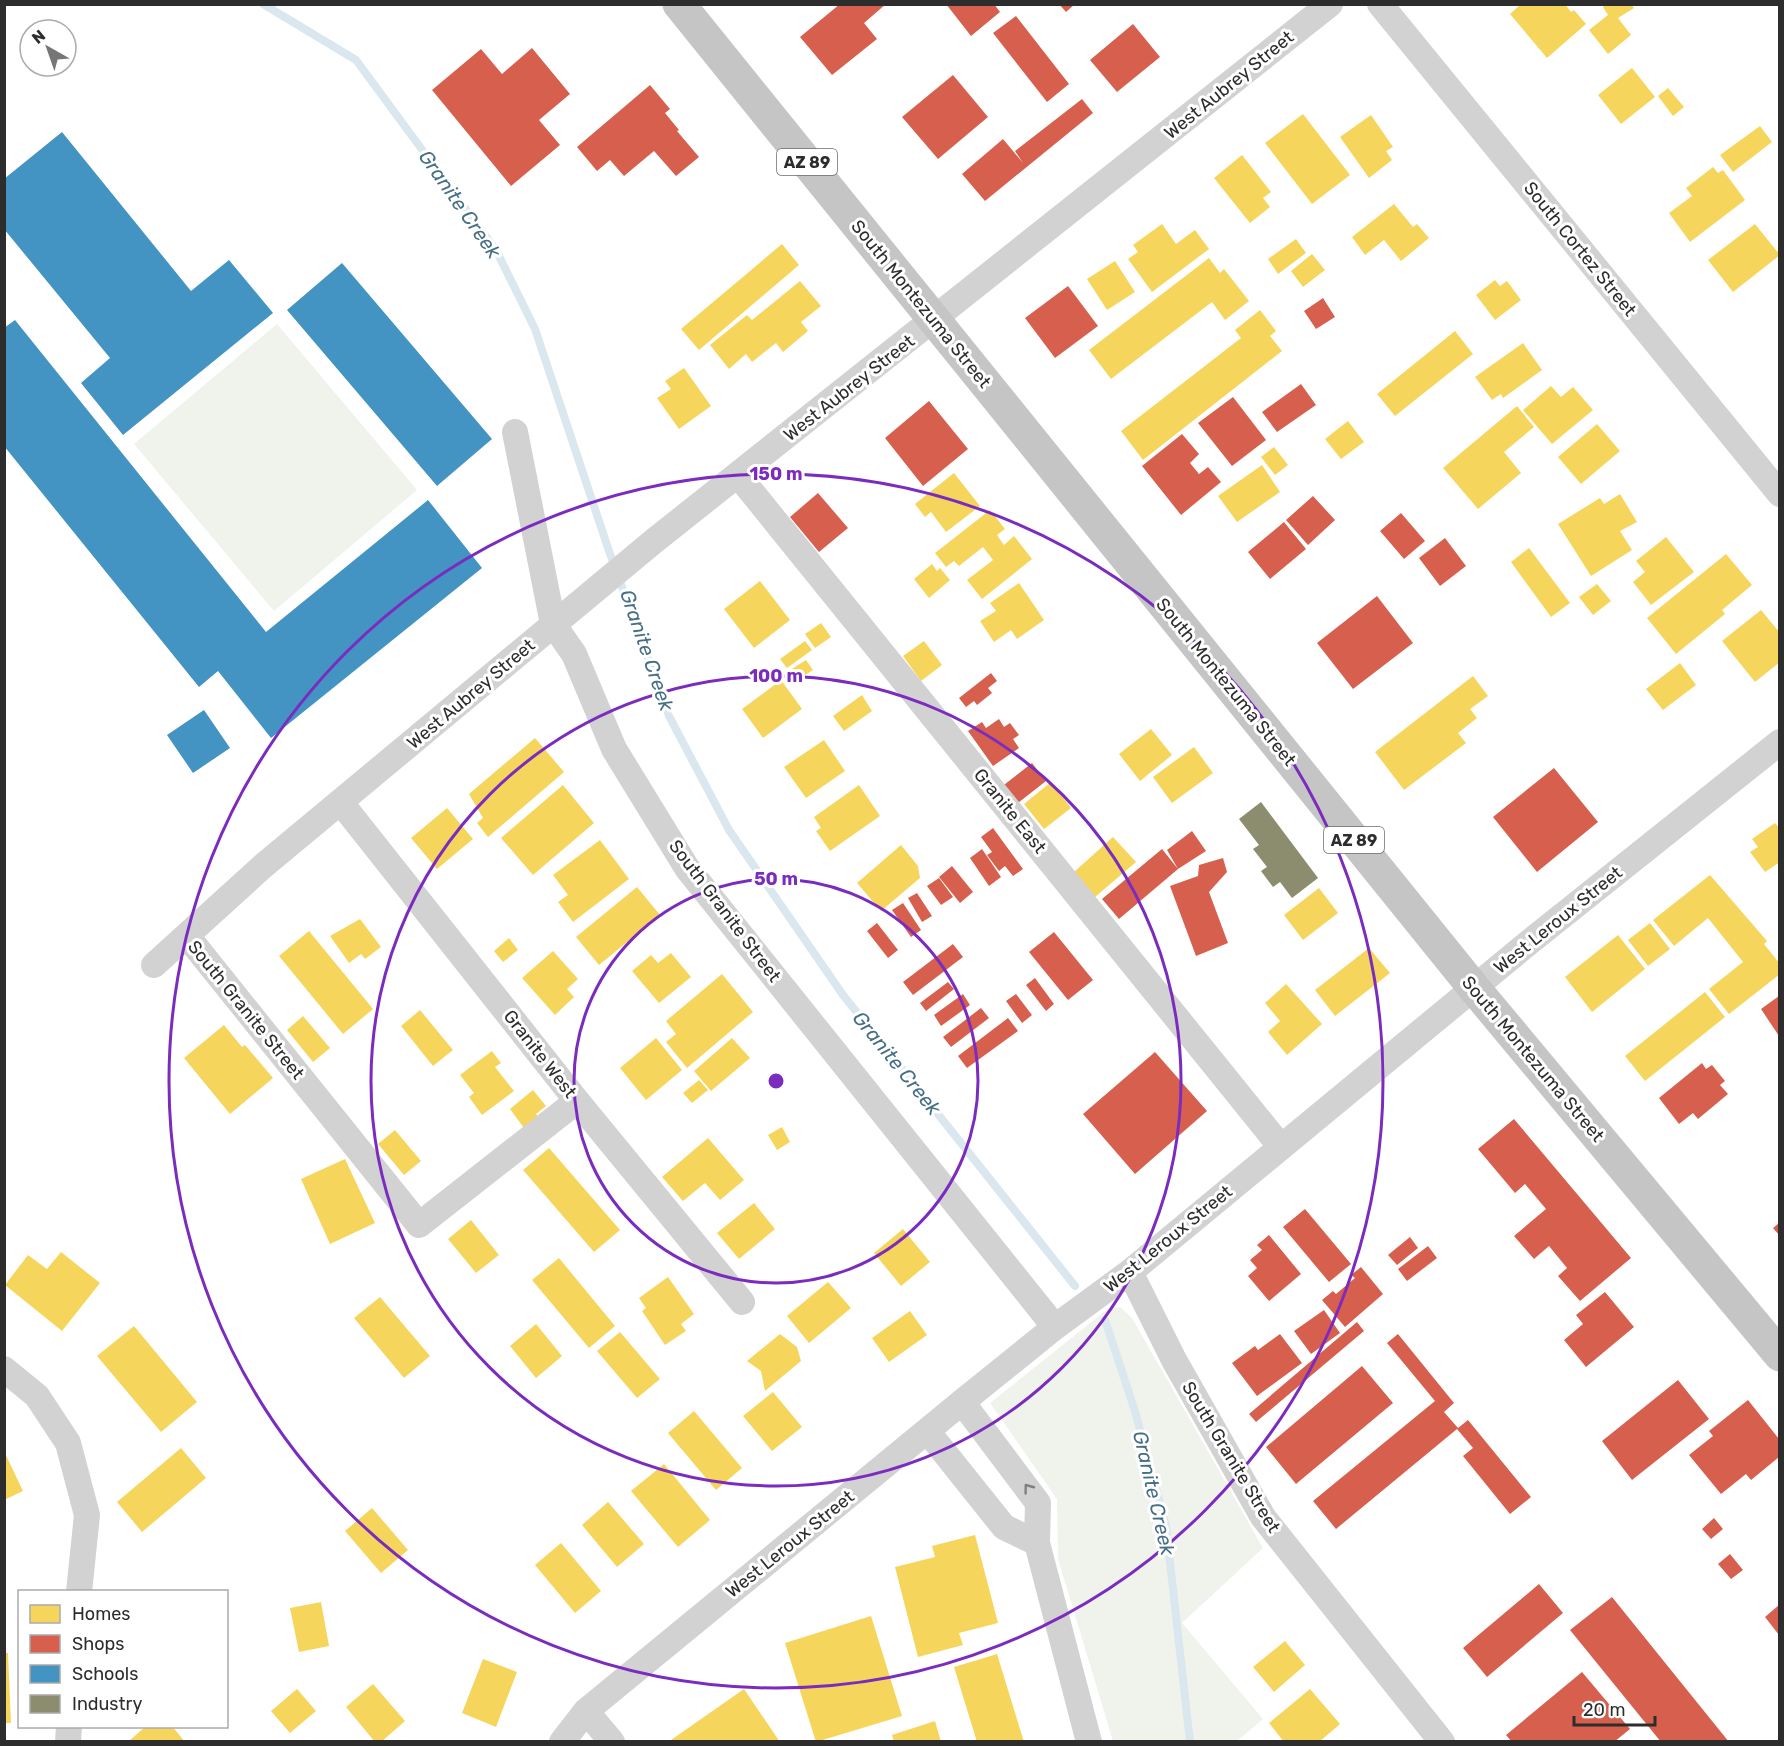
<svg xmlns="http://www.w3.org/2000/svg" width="1784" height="1746" font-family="Rubik,sans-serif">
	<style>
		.green { fill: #f0f3ec }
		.homes { fill: #f6d55c }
		.shops { fill: #d6604d }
		.schools { fill: #4393c3 }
		.industry { fill: #8c8c6e }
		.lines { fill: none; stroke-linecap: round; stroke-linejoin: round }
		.stream { stroke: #dae7ee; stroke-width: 8 }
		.minor { stroke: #d2d2d2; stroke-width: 26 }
		.primary { stroke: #c5c5c5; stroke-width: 33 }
		.oneway { stroke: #808080 }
		.ring { fill: none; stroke: #7b2cbf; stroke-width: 3 }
		.labels { text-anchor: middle; stroke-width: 6; stroke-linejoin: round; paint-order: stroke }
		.shield { fill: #fff; stroke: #6c6c6c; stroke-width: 1.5 }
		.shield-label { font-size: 16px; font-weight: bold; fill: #2d2d2d }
		.street-label { font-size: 18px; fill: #2d2d2d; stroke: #fff }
		.water-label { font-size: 20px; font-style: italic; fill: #456f85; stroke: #fff }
		.centre { fill: #7b2cbf; stroke: #fff; stroke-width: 3 }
		.ring-label { font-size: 18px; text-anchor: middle; font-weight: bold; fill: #7b2cbf; stroke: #fff; stroke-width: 6; stroke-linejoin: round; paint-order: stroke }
	</style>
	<rect width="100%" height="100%" fill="#fff"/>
	<path class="green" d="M277,324L417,490L274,611L134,444Z
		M1120,1307L1132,1318L1263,1548L1182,1623L1263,1719L1237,1741H1113L1058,1559L1057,1499L990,1403L1109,1308Z"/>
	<path class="homes" d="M1521,4H1565L1571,12L1574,10L1586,24L1547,58L1510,14Z
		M1607,4H1631L1634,8L1618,18L1631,35L1608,54L1589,30L1608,15L1603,7Z
		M1632,68L1655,97L1621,124L1598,95Z
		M1668,88L1684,107L1673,116L1658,96Z
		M1303,114L1350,175L1312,204L1265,143Z
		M1371,115L1393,147L1386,151L1392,160L1369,178L1340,137Z
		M1760,126L1772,142L1733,172L1720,155Z
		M1242,155L1271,192L1263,198L1270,207L1250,223L1214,178Z
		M1713,167L1718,173L1723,170L1745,200L1690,242L1669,213L1692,196L1686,188Z
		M1394,204L1413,227L1417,224L1429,238L1401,261L1384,240L1365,255L1352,237Z
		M1162,224L1176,244L1195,230L1209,249L1152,292L1128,259L1138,252L1133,245Z
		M1755,224L1780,255L1733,292L1708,260Z
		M1296,239L1306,253L1278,274L1268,259Z
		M782,244L799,265L699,350L681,329Z
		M1312,254L1325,270L1303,287L1291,271Z
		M1209,258L1220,273L1224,269L1249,301L1225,320L1212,302L1111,379L1089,350Z
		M1115,261L1135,292L1107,310L1087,279Z
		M1495,280L1500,286L1507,281L1521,300L1495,320L1476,295Z
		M800,281L821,306L801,322L808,331L783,352L776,343L752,362L746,354L729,369L710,345L747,315L752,320Z
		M1260,310L1276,331L1270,336L1282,351L1143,460L1121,431L1241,338L1235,330Z
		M1455,331L1473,354L1395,416L1377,394Z
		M1523,343L1542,370L1503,398L1501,394L1492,400L1475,377Z
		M684,368L711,406L679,429L657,398L671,389L665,381Z
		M1551,386L1561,397L1573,387L1593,410L1552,444L1523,410Z
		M1517,406L1534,427L1504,452L1521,473L1478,509L1443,468Z
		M1348,421L1364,442L1341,459L1325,439Z
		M1597,424L1620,451L1581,484L1558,457Z
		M1274,447L1288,465L1275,475L1261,457Z
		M1262,465L1280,492L1237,522L1218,496Z
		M954,473L980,506L946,532L931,512L925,517L915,504Z
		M1620,494L1637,522L1620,531L1632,550L1591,576L1558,524L1600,498L1604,504Z
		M990,510L1005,529L997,535L1004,545L1014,536L1032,559L982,599L967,580L993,560L983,547L959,566L954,561L946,567L935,553Z
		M1666,537L1694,572L1651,605L1633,582L1645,572L1636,561Z
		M1529,548L1570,603L1551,617L1511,562Z
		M1726,554L1752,585L1722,610L1725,614L1676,654L1647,618Z
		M932,564L937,571L940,568L950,580L929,598L914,579Z
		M760,581L790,620L754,648L724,609Z
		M1019,583L1044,620L1017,639L1011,630L994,642L980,621L996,611L990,603Z
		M1597,584L1611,601L1593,615L1579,597Z
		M1761,610L1780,633V662L1755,682L1722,641Z
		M821,623L831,637L815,648L805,634Z
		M805,641L812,650L787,668L780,659Z
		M924,641L942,665L921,681L903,656Z
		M806,660L813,670L794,682L787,672Z
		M1680,663L1696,685L1663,710L1646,689Z
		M1473,676L1488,696L1470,709L1477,718L1458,733L1466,743L1404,790L1375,752Z
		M781,680L802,709L763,738L742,709Z
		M862,695L872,711L844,731L833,716Z
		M1151,729L1172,755L1140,781L1119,754Z
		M535,738L564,772L488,837L477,823L483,818L469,794Z
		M824,740L845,771L806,798L784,767Z
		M1194,747L1213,773L1172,803L1153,777Z
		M1051,782L1071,808L1044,829L1024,804Z
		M563,785L594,823L533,875L501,838Z
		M859,785L880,816L830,851L816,831L821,828L814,817Z
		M447,808L473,839L437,869L411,838Z
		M1775,823L1780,829V862L1765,872L1750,852L1758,847L1752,839Z
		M1113,837L1136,862L1095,897L1074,872Z
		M600,840L629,879L573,922L558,902L568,895L553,875Z
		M901,845L918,866L920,878L881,911L857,883Z
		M1710,875L1767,941L1764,944L1780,964V974L1729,1014L1709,989L1743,962L1708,918L1674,946L1653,920Z
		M637,887L660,915L599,965L576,937Z
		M1319,888L1338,913L1303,940L1284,915Z
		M360,919L381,947L365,959L361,954L349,963L330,936Z
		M1650,923L1670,949L1648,966L1628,940Z
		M309,931L373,1009L343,1034L279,956Z
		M1618,935L1645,969L1592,1012L1565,977Z
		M509,938L518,950L503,962L494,951Z
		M1369,948L1390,973L1335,1016L1315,990Z
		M553,951L578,979L567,989L574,997L555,1015L522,978Z
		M671,953L691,977L659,1003L632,971L651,955L658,963Z
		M722,974L753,1012L687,1068L666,1042L676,1034L666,1021Z
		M1286,984L1322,1024L1287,1055L1268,1032L1280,1021L1265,1003Z
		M1705,992L1725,1017L1645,1081L1625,1056Z
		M420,1010L453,1050L433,1066L401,1026Z
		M303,1016L330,1048L313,1062L287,1030Z
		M224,1025L242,1047L245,1045L273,1078L230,1114L184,1058Z
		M656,1038L682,1070L646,1100L620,1068Z
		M732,1038L750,1058L711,1091L694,1071Z
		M492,1051L501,1063L495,1067L514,1091L482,1115L469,1097L474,1093L460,1075Z
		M699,1080L708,1090L692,1103L683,1093Z
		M533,1090L546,1106L536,1114L541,1120L527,1132L510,1109Z
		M782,1127L790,1142L777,1150L768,1135Z
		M395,1130L421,1161L404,1175L378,1144Z
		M708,1138L744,1180L720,1200L705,1183L683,1201L662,1177Z
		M549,1148L620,1230L594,1252L523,1170Z
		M345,1159L375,1223L330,1244L301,1179Z
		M754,1203L775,1229L739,1259L717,1233Z
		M471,1220L499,1255L476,1273L448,1239Z
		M903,1229L930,1262L901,1286L874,1253Z
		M61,1252L100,1283L62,1331L5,1285L28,1255L47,1269Z
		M559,1258L615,1326L589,1348L532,1280Z
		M668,1277L694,1314L681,1324L686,1331L665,1345L642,1311L646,1308L639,1298Z
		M828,1282L851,1308L809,1343L787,1316Z
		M380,1297L430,1356L404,1378L354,1318Z
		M910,1311L927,1335L889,1362L872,1338Z
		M536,1324L562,1356L536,1378L510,1346Z
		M134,1326L197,1402L161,1432L97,1356Z
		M620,1332L660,1379L637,1398L597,1351Z
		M780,1334L797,1347L801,1361L765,1391L761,1371L747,1361Z
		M773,1392L802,1427L772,1451L743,1416Z
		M694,1411L742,1468L716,1490L668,1433Z
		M181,1448L206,1478L142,1532L117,1502Z
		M4,1451L23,1491L4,1500Z
		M664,1464L710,1520L678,1547L631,1491Z
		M608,1502L644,1544L617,1567L582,1525Z
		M372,1508L408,1550L381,1573L345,1531Z
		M975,1535L998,1623L959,1633L963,1645L918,1657L895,1567L935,1557L932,1546Z
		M561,1543L601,1591L575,1613L535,1565Z
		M321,1602L329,1646L299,1652L290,1608Z
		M871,1616L902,1716L816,1742L785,1643Z
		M1285,1641L1305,1665L1274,1692L1253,1667Z
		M4,1653H8L11,1723H4Z
		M997,1654L1024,1742H977L954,1667Z
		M483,1659L517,1672L496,1727L462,1713Z
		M373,1684L405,1721L381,1742H375L346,1707Z
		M297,1689L316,1711L290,1733L271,1711Z
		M744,1689L780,1742H672L671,1740Z
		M1310,1689L1340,1724L1319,1742H1284L1269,1723Z
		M935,1721L941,1742H894L892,1735Z
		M146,1726H172L185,1742H128Z"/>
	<path class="shops" d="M840,4H886L864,23L877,39L832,75L800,37Z
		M946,4H994L1000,12L971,36Z
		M1059,4H1075L1066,12Z
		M1016,16L1069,84L1047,102L993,33Z
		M1133,24L1160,57L1117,92L1090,60Z
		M532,48L570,94L539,120L560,145L511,186L432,90L481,49L502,74Z
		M953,75L988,117L938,159L902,117Z
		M650,85L670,109L665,113L679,130L677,131L699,157L676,176L654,151L624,176L610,160L597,171L577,147Z
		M1082,99L1093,113L985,201L962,174L1003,139L1023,163L1015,151Z
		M1068,286L1098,326L1055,358L1025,318Z
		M1323,298L1335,317L1316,329L1304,311Z
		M1301,384L1316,405L1277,432L1262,412Z
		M1233,397L1266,440L1232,466L1198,423Z
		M929,401L968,449L923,486L885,438Z
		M1182,434L1199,454L1190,463L1199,474L1208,467L1221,482L1181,515L1142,466Z
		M818,493L848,528L819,552L790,517Z
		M1313,496L1335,520L1308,545L1286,520Z
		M1401,513L1425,541L1404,559L1380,531Z
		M1284,522L1306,549L1270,579L1248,552Z
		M1445,538L1466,566L1440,586L1419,558Z
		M1377,596L1413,643L1353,689L1317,643Z
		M991,673L997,681L988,688L992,693L977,705L974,701L966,707L959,698Z
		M999,719L1004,727L1010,723L1019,735L1013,739L1019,748L993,766L968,731L982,722L986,728Z
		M1032,763L1046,781L1014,806L1000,788Z
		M1554,768L1598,822L1537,872L1493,817Z
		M993,828L1023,869L1013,876L1005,866L999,871L987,855L992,852L981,837Z
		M1192,831L1206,851L1178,869L1167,850Z
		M982,849L1001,877L989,886L970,858Z
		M1162,849L1178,869L1119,919L1102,899Z
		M1223,858L1227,872L1209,892L1228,943L1196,956L1170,886L1198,876L1199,865Z
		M952,866L973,892L960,903L939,877Z
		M939,878L953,897L941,905L927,886Z
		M917,893L932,916L922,922L908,898Z
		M903,903L921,930L911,937L892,910Z
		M877,923L898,950L888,958L867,931Z
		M1054,932L1093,980L1068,1000L1029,952Z
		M953,944L963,957L913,995L903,982Z
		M1035,978L1054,1004L1046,1011L1026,985Z
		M948,982L954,989L926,1011L920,1003Z
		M963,994L970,1005L941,1026L934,1015Z
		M1016,994L1032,1015L1022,1023L1006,1001Z
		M1779,996V1036L1761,1009Z
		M981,1008L989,1018L951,1047L943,1037Z
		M1008,1018L1018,1031L967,1068L958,1056Z
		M1155,1052L1207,1111L1135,1174L1083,1114Z
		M1702,1063L1706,1069L1712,1065L1725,1081L1720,1085L1728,1094L1698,1119L1693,1113L1679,1124L1659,1098Z
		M1514,1119L1631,1258L1580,1301L1558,1276L1567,1268L1549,1246L1534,1259L1514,1236L1546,1209L1525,1184L1515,1193L1478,1149Z
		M1305,1209L1351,1264L1329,1282L1283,1227Z
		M1779,1223V1235L1773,1228Z
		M1269,1235L1301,1274L1269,1301L1248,1276L1257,1268L1250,1260L1262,1250L1257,1245Z
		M1410,1237L1418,1248L1397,1265L1388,1255Z
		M1428,1246L1437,1258L1407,1281L1398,1269Z
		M1361,1267L1383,1294L1345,1327L1322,1300L1333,1291L1336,1294L1355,1278L1351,1275Z
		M1605,1292L1634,1327L1586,1367L1564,1340L1583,1324L1576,1315Z
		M1324,1310L1340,1333L1311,1354L1294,1331Z
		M1357,1322L1364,1331L1256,1422L1249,1414Z
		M1280,1334L1302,1363L1257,1396L1232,1363L1255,1346L1258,1350Z
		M1398,1334L1454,1403L1444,1412L1458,1428L1468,1420L1531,1497L1510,1514L1463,1456L1473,1448L1457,1429L1336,1529L1313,1501L1435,1401L1387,1343Z
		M1362,1366L1393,1403L1296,1484L1266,1447Z
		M1678,1380L1709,1419L1632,1480L1602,1441Z
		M1748,1400L1779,1439V1457L1751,1480L1746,1474L1721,1494L1689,1455L1713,1436L1709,1431Z
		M1714,1518L1723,1529L1711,1539L1702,1529Z
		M1730,1554L1743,1570L1731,1579L1718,1564Z
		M1539,1584L1563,1613L1487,1677L1463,1648Z
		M1612,1597L1729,1742H1661L1570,1630Z
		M1779,1605V1635L1765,1617Z
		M1582,1672L1630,1729L1614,1742H1512L1506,1735Z"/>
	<path class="schools" d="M62,132L191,291L229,260L273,313L123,435L81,383L110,358L4,229V179Z
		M342,263L492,439L437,486L287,310Z
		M15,320L266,632L428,500L482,568L271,738L218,671L199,687L4,446V328Z
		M204,710L230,748L193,773L167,735Z"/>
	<path class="industry" d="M1261,802L1318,878L1292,898L1280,882L1273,887L1261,871L1267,867L1253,849L1259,845L1239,819Z"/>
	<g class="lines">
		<path class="stream" d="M263,4L356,60L496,250L535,329L609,551L669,716L729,830L843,995L1075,1286
			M1105,1320L1135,1411L1166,1526L1190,1742"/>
		<path class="minor" d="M1380,4L1780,494
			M515,432L553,624L574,654L614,749L687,868L1055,1327
			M738,475L1281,1147
			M342,804L577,1101L742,1302
			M187,936L419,1225L577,1101
			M154,965L263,866L654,541L1330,4
			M1130,1272L1174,1360L1263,1517L1442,1742
			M4,1369L37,1396L68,1443L87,1515L79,1592
			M962,1402L1038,1503L1037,1543L1089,1742
			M928,1432L1004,1527L1037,1543
			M586,1711L612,1742
			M68,1742L69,1726
			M562,1742L586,1711L962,1402L1055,1327L1130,1272L1527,944L1780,742"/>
		<path class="primary" d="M679,4L1474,988L1780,1355"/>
	</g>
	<defs><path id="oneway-chevron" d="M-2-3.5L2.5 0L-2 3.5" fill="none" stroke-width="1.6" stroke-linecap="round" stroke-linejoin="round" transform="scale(1.5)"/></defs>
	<use class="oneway" href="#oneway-chevron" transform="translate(1028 1488) rotate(-127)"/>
	<g class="ring">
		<circle cx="776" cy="1081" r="202"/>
		<circle cx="776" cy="1081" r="405"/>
		<circle cx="776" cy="1081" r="607"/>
	</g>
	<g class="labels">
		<g class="shield">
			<rect x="777" y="149" width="60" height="26" rx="4.5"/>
			<rect x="1324" y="827" width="60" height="26" rx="4.5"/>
		</g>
		<g class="shield-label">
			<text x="807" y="168">AZ 89</text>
			<text x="1354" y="846">AZ 89</text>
		</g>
		<g class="street-label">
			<text transform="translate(1229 85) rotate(-39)" y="6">West Aubrey Street</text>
			<text transform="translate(1580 249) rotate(51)" y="6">South Cortez Street</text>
			<text transform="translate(921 304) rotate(51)" y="6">South Montezuma Street</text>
			<text transform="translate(849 388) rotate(-38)" y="6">West Aubrey Street</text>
			<text transform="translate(1226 682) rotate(51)" y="6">South Montezuma Street</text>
			<text transform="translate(471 694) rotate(-40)" y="6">West Aubrey Street</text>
			<text transform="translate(1010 811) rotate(51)" y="6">Granite East</text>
			<text transform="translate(725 911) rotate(53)" y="6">South Granite Street</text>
			<text transform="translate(1558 920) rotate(-39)" y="6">West Leroux Street</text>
			<text transform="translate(246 1010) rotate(51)" y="6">South Granite Street</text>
			<text transform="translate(540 1054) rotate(52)" y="6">Granite West</text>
			<text transform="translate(1533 1059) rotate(50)" y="6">South Montezuma Street</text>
			<text transform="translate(1168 1239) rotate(-39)" y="6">West Leroux Street</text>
			<text transform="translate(1231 1457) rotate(59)" y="6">South Granite Street</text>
			<text transform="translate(790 1544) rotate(-39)" y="6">West Leroux Street</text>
		</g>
		<g class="water-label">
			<text transform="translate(460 204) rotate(55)" y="7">Granite Creek</text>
			<text transform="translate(647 650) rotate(71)" y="7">Granite Creek</text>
			<text transform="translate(897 1063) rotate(51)" y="7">Granite Creek</text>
			<text transform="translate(1154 1493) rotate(77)" y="7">Granite Creek</text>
		</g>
	</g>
	<circle cx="776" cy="1081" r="9" class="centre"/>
	<g class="ring-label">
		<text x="776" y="480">150 m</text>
		<text x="776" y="682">100 m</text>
		<text x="776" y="885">50 m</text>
	</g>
	<rect width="1784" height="1746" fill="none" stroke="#2d2d2d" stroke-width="12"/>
	<rect x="18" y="1590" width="210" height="138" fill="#ffffff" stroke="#ababab" stroke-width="1.5"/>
	<rect x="30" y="1605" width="30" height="18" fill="#f6d55c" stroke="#ababab" stroke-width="1.5"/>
	<text x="72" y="1620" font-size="18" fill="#2d2d2d">Homes</text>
	<rect x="30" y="1635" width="30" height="18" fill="#d6604d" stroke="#ababab" stroke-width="1.5"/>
	<text x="72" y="1650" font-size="18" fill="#2d2d2d">Shops</text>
	<rect x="30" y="1665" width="30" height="18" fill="#4393c3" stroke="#ababab" stroke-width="1.5"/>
	<text x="72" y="1680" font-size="18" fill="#2d2d2d">Schools</text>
	<rect x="30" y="1695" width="30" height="18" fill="#8c8c6e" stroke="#ababab" stroke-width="1.5"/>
	<text x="72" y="1710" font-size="18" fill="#2d2d2d">Industry</text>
	<g transform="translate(48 48) rotate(320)"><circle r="28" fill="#ffffff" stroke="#ababab" stroke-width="1.5"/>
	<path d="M0-4.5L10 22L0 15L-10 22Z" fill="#767676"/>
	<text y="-9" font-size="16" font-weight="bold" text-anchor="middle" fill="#2d2d2d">N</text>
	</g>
	<path d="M1574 1716v9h81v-9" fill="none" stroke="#2d2d2d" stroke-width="3"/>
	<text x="1583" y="1716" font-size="18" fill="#2d2d2d" stroke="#ffffff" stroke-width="4.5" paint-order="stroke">20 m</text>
</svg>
